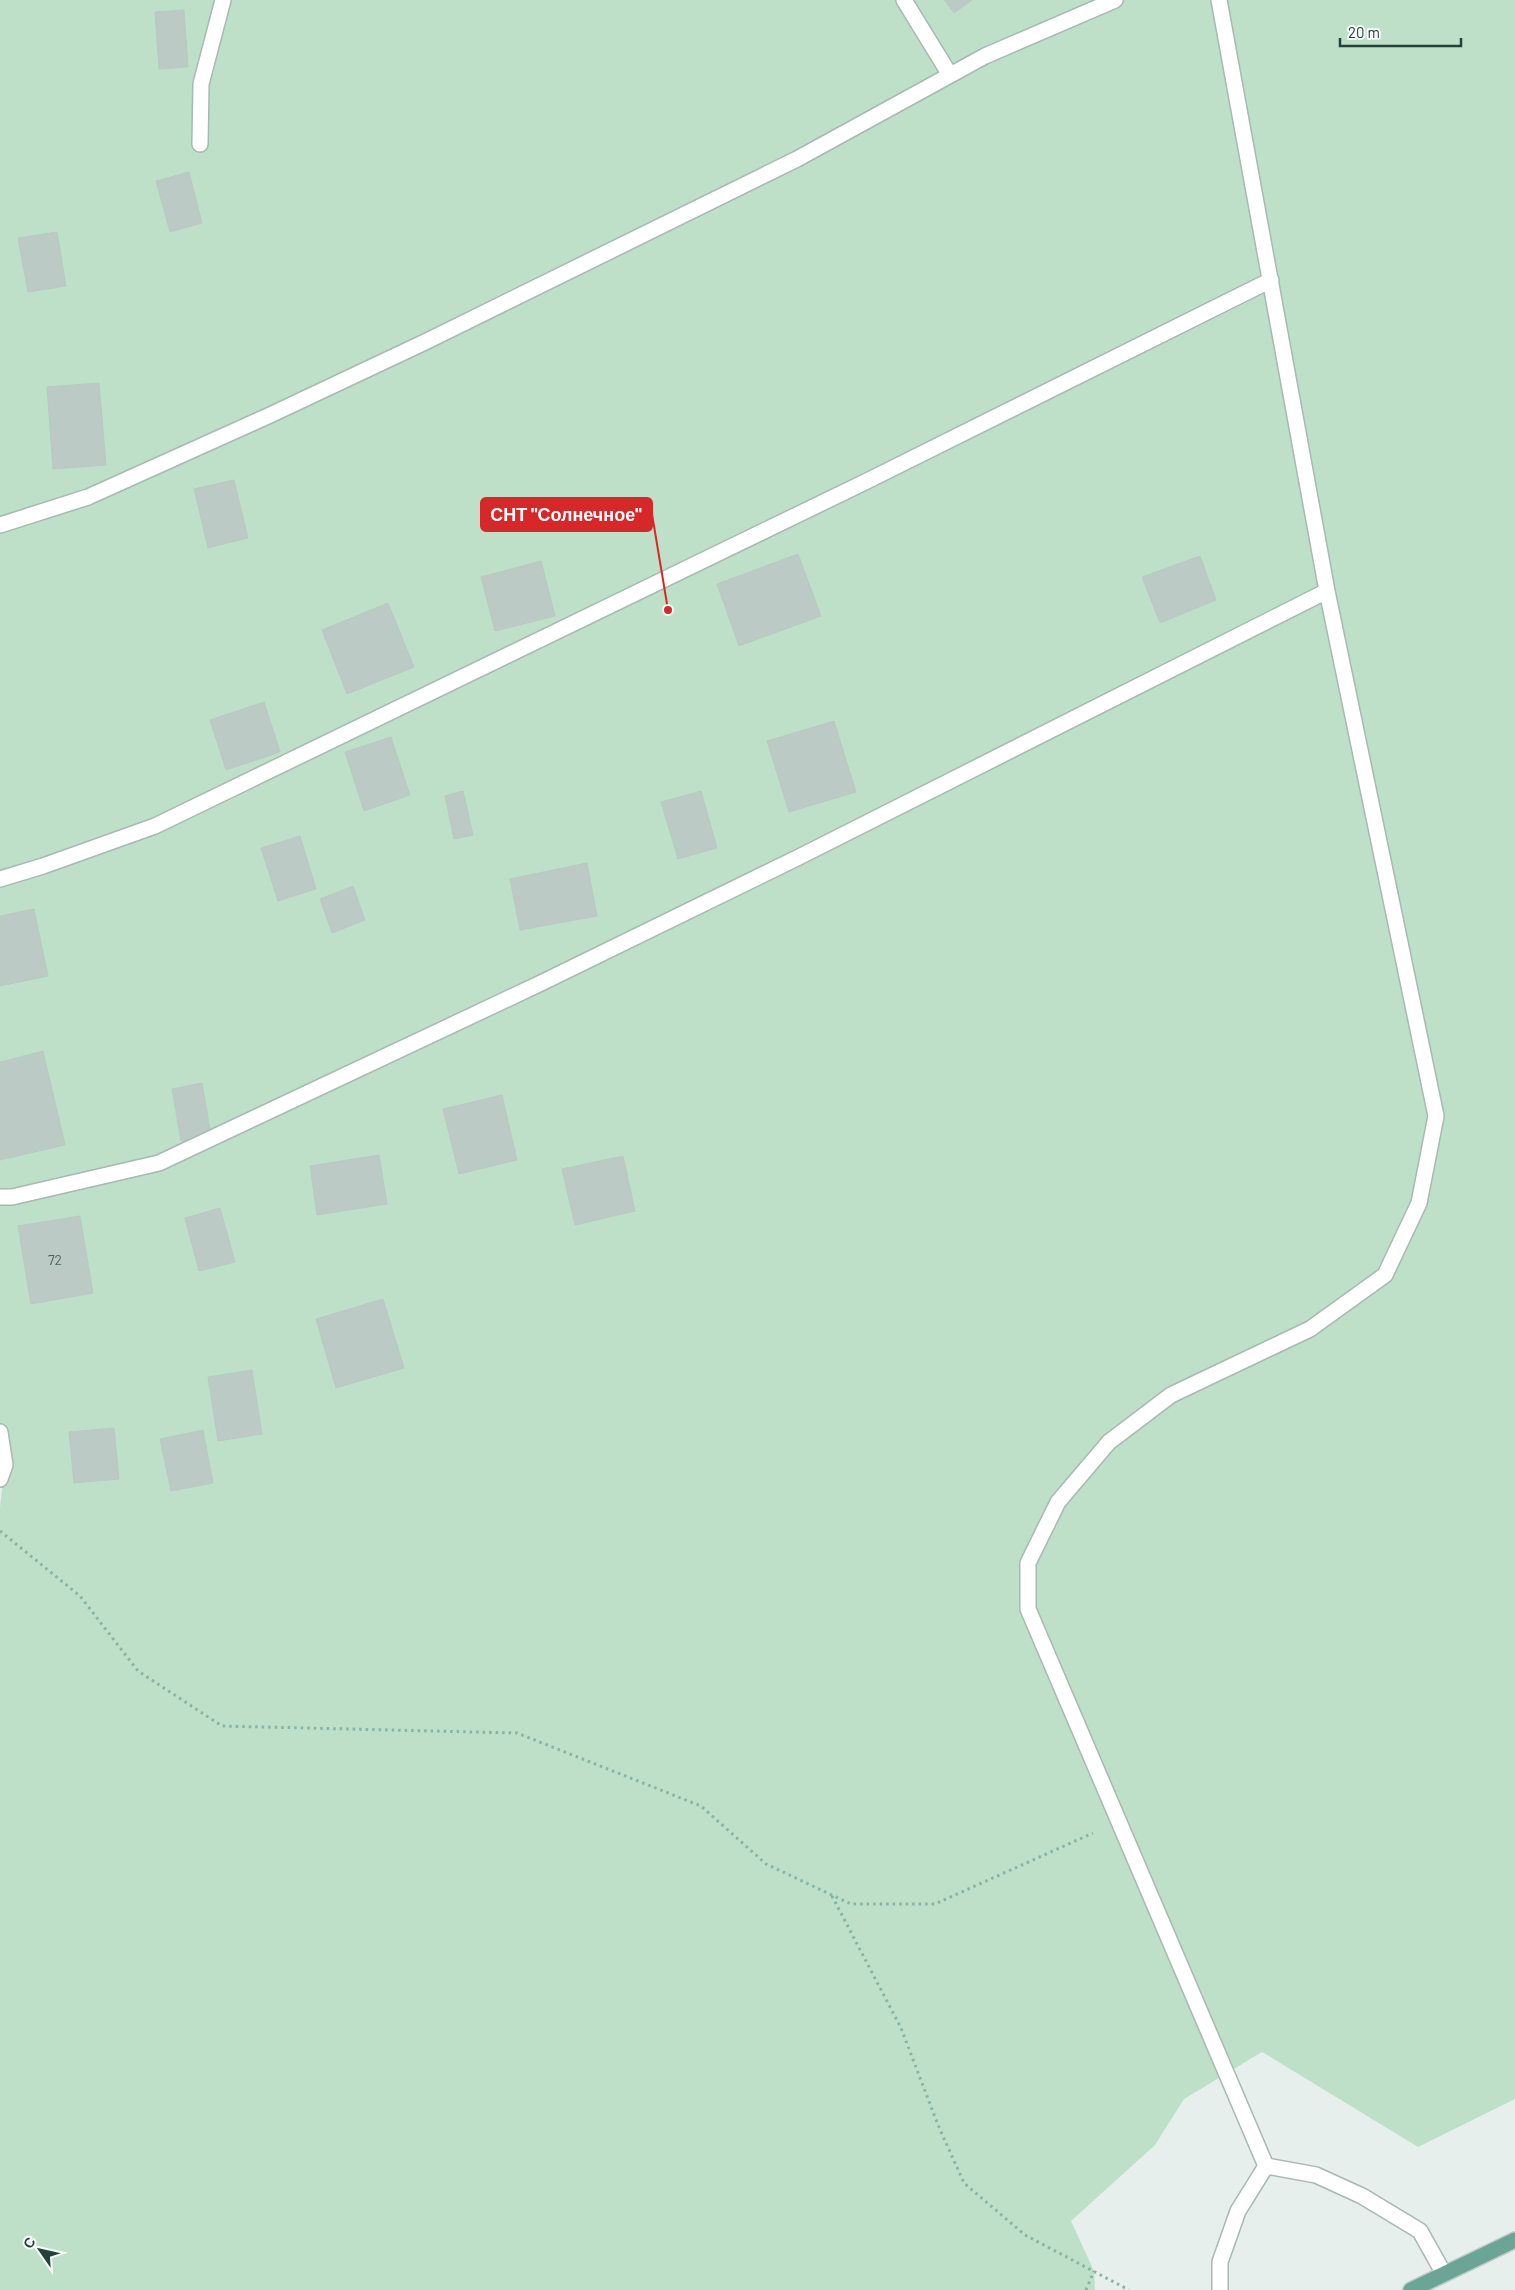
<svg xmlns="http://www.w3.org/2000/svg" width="1515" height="2290" font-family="Barlow,sans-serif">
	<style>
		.green { fill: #bfe0c8 }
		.building { fill: #bbcac4; stroke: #b8c9c2 }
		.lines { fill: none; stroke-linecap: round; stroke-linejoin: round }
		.minor-casing { stroke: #a8b8b2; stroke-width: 18 }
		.major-casing { stroke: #c2cac8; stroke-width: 18 }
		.path { stroke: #86b3a5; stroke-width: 3; stroke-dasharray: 2.5 4; stroke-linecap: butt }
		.minor { stroke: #fff; stroke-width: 15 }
		.major { stroke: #6aa596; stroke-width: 15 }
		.labels { text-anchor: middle; stroke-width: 5; stroke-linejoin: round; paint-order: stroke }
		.number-label { font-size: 14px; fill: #4a645c }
		.leader { fill: none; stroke: #d62828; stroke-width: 2 }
		.callout-dot { fill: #d62828; stroke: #f7fbf9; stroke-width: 2 }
		.callout { fill: #d62828; stroke: #d62828; stroke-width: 2 }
		.callout-label { font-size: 18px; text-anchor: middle; font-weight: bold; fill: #fff }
	</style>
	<rect width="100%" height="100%" fill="#e6efeb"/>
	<path class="green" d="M0,0H1515V2099L1418,2147L1262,2052L1184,2099L1155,2145L1071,2221L1094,2271L1095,2290H0V1507L5,1465L0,1432Z"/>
	<path class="building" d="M944,0H972L954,13Z
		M184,10L188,67L159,69L155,12Z
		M189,172L202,223L170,232L156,181Z
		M57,232L66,286L28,292L18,238Z
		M99,383L106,465L53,469L47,387Z
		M234,480L248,538L208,548L194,489Z
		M798,554L821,616L739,646L717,584Z
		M1200,556L1216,600L1160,623L1142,577Z
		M541,561L555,616L495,631L481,577Z
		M388,603L414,667L347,694L322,630Z
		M264,702L280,752L226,770L210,720Z
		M834,721L856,792L789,812L767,741Z
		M391,737L410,795L364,811L345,752Z
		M463,791L473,835L454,839L445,796Z
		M701,791L717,848L678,859L661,802Z
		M300,836L316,889L278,901L261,848Z
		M587,863L597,916L520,930L510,879Z
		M353,886L365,920L332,933L320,899Z
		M34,909L48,976L0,986V916Z
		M43,1051L65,1145L0,1160V1062Z
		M202,1083L211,1136L181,1141L172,1089Z
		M502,1095L517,1160L459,1174L443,1109Z
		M379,1155L387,1204L317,1215L310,1166Z
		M623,1156L635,1211L575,1225L562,1169Z
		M220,1208L235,1262L199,1271L185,1218Z
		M80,1216L93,1293L31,1304L18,1226Z
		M383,1299L404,1368L336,1388L316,1319Z
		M252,1370L262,1434L218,1441L208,1377Z
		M114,1428L119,1479L74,1483L69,1432Z
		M203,1430L213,1483L171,1491L160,1439Z"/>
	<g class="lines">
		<defs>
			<path id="minor" d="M904,0L950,75
				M1219,0L1327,591L1436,1116L1419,1203L1385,1275L1310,1329L1171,1395L1109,1442L1058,1502L1028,1563V1609L1266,2166
				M200,144L201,84L223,0
				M0,525L88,497L268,416L425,342L797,159L985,56L1115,0
				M0,879L43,866L155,826L865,482L1271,280
				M0,1197H12L159,1163L539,984L799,857L1327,591
				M0,1432L5,1465L0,1479
				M1266,2166L1316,2175L1362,2196L1420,2231L1444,2274
				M1220,2290V2262L1238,2211L1266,2166"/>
			<path id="major" d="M1411,2290L1515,2240"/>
		</defs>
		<use href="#minor" class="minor-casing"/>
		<use href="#major" class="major-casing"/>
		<path class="path" d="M0,1531L80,1596L138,1671L222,1726L517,1733L701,1806L766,1864L851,1904H935L1093,1833
			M832,1896L901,2028L938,2125L964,2183L1025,2235L1129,2290
			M1086,2290L1094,2271"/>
		<use href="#minor" class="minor"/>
		<use href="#major" class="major"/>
	</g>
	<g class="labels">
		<g class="number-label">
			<text x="55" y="1265">72</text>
		</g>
	</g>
	<path class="leader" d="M668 610L652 514"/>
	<circle class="callout-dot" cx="668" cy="610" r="5"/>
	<rect class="callout" x="481" y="498" width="171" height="33" rx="5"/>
	<g class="callout-label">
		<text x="566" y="521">СНТ "Солнечное"</text>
	</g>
	<g transform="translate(40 2250) rotate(304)" stroke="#f7fbf9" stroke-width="4" paint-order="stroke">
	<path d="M0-4L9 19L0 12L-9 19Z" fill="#24423a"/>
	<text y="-8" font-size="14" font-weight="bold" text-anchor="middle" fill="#24423a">С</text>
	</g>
	<path d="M1340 38v8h121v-8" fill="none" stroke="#24423a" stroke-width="2.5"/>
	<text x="1348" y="38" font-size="15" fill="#24423a" stroke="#f7fbf9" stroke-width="4" paint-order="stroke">20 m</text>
</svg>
